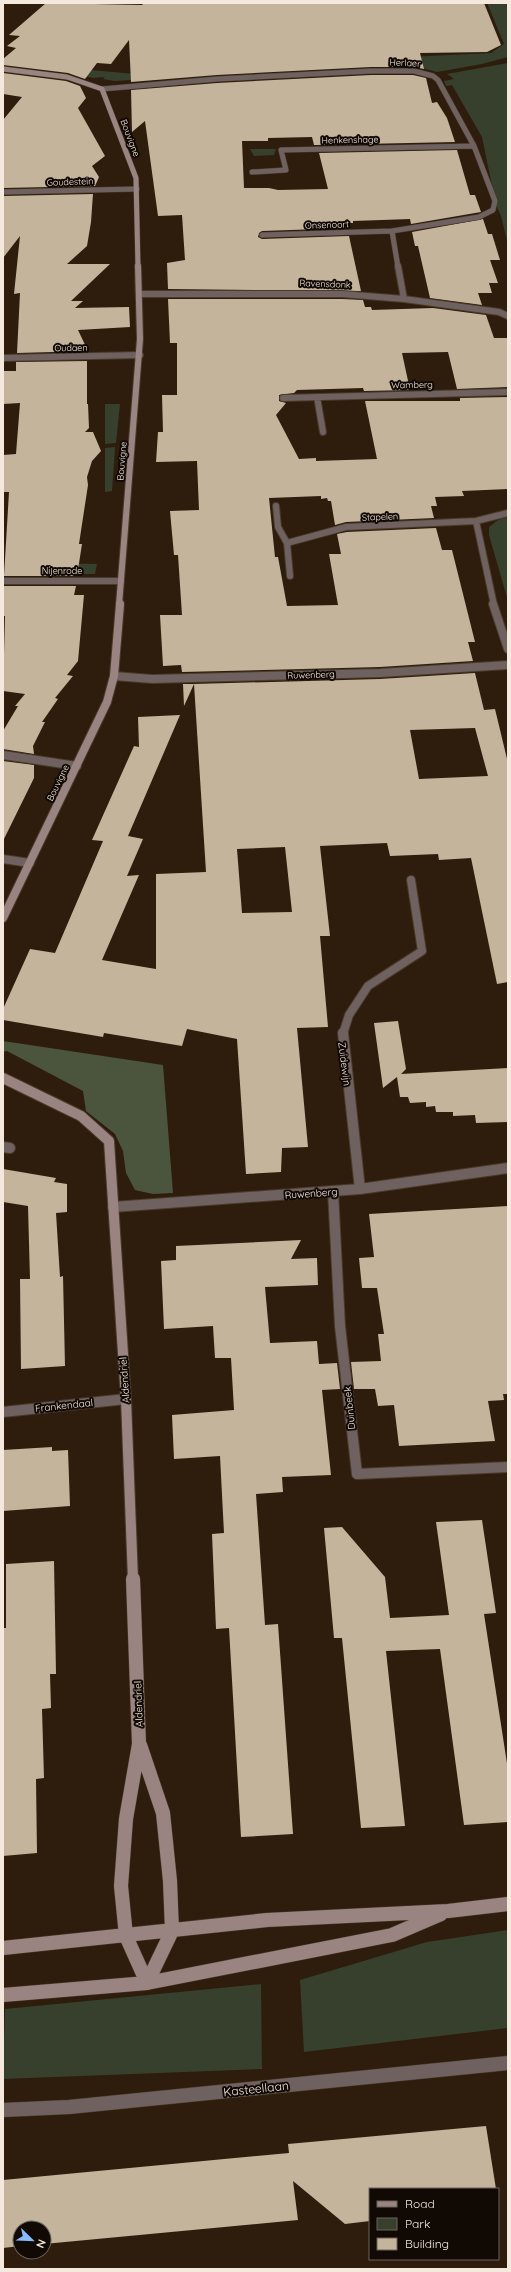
<svg xmlns="http://www.w3.org/2000/svg" width="511" height="2272" font-family="Quicksand,sans-serif">
	<style>
		.green { fill: #373f2d }
		.forest { fill: #4b553d }
		.building { fill: #c4b49c; fill-rule: evenodd }
		.lines { fill: none; stroke-linecap: round; stroke-linejoin: round }
		.street-far4-casing { stroke: #4a3a29; stroke-width: 6 }
		.street-far3-casing { stroke: #4a3a29; stroke-width: 8 }
		.street-far2-casing { stroke: #4a3a29; stroke-width: 10 }
		.street-far1-casing { stroke: #4a3a29; stroke-width: 12 }
		.street-casing { stroke: #4a3a29; stroke-width: 15 }
		.secondary-far4-casing { stroke: #4a3a29; stroke-width: 6 }
		.secondary-far3-casing { stroke: #4a3a29; stroke-width: 8 }
		.secondary-far2-casing { stroke: #4a3a29; stroke-width: 10 }
		.secondary-far1-casing { stroke: #4a3a29; stroke-width: 12 }
		.secondary-casing { stroke: #4a3a29; stroke-width: 15 }
		.street-far4 { stroke: #6e615f; stroke-width: 5 }
		.street-far3 { stroke: #6e615f; stroke-width: 6 }
		.street-far2 { stroke: #6e615f; stroke-width: 8 }
		.street-far1 { stroke: #6e615f; stroke-width: 10 }
		.street { stroke: #6e615f; stroke-width: 14 }
		.secondary-far4 { stroke: #998481; stroke-width: 5 }
		.secondary-far3 { stroke: #998481; stroke-width: 6 }
		.secondary-far2 { stroke: #998481; stroke-width: 8 }
		.secondary-far1 { stroke: #998481; stroke-width: 10 }
		.secondary { stroke: #998481; stroke-width: 14 }
		.labels { text-anchor: middle; stroke-width: 4; stroke-linejoin: round; paint-order: stroke }
		.far-street-label { font-size: 9px; fill: #f5e9de; stroke: #110904 }
		.street-label { font-size: 10px; fill: #f5e9de; stroke: #110904 }
		.near-street-label { font-size: 12px; fill: #f5e9de; stroke: #110904 }
	</style>
	<rect width="100%" height="100%" fill="#2e1d0c"/>
	<path class="green" d="M487,3H508V57L482,64L437,72L414,66L407,57L491,53L504,44Z
		M508,63V245L501,216L496,205L482,137L452,85L446,86L444,81L454,79L447,74Z
		M91,70L135,74L132,80L114,81L103,79L105,77L93,78L84,76Z
		M250,149H276L274,155L254,156Z
		M105,404H120L116,443L105,444Z
		M115,447L112,491L105,492V448Z
		M508,517V601L489,535V527L498,520Z
		M54,563L97,564L95,574H53Z
		M508,1930V2028L304,2052L300,1980L427,1942Z
		M261,1984L262,2069L3,2079L5,2009Z"/>
	<path class="forest" d="M3,1041L163,1065L173,1193L153,1194L135,1190L126,1173L123,1151L115,1134L86,1111L83,1091L7,1051L3,1052Z"/>
	<path class="building" d="M46,3L142,5L144,3H484L501,45L487,52L420,53L424,69L414,67H371L217,75L131,82L129,40L111,64L97,63L85,79L68,73L3,65V59L16,48L7,46L20,36L9,35Z
		M3,73L66,81L80,86L86,98L78,108L105,156L92,166L99,177L95,186L3,188V120L22,97L3,94Z
		M371,75H413L426,78L432,103L437,102L447,118L455,142L317,145H314L312,137L268,138V141H242L244,188H269L278,190L328,189L319,153L457,150L470,195H475L481,212L411,224L410,219L353,221V223H347L348,228L262,231L259,233L258,237L262,239L349,236L361,291L168,289L167,263L185,260L182,215L158,216L145,121L132,132L131,90L217,83Z
		M93,194L91,222L87,246L67,264H110L71,301H83L75,308L129,307L130,327L78,330L88,351L17,353L20,293L14,294L20,236L3,258V196Z
		M483,219L488,234H492L500,260H490L498,283H489L492,293H478L482,305L430,298L418,246H415L412,232Z
		M168,299H342L363,300L365,307H371L372,310L433,308L486,315L494,338H508V387L457,389L448,352L402,353L410,390L364,391L363,388L297,390L294,393L279,395V401L286,403L276,415L299,459L316,458V461L377,459L365,401H460V398L508,397V489L462,491L464,496L435,497L437,506H431L434,518L346,522L335,525L331,501H328L327,498L321,499V496L269,498L275,557H278L287,606L338,605L329,554H341L337,534L347,532L436,528L442,550H452L475,642H468L473,661L380,667L182,672L181,665L163,666L160,615H182L178,555H174L170,511L199,510L197,461L156,462L158,432H163L162,395H177V343H170Z
		M87,361V404H88L89,428L85,432H93L101,451L92,461L87,477L88,485L79,544H82L77,576H4L9,492H3V455L16,454L20,403L3,404L4,371H16V362Z
		M3,586H76L74,595H84L78,661L67,675L73,676L55,698L58,699L42,722H45L33,746L34,754L3,749V731L18,706H15L25,694L3,691L5,616H3Z
		M475,673L484,710L495,709L508,763V982L497,984L471,858L439,860L438,854L390,856L387,843L320,846L330,936H320L328,1027L297,1028L308,1147L282,1148L281,1172L246,1174L237,1039L187,1029L182,1046L104,1033L103,1037L3,1020V1009L30,949L55,953L103,841L92,840L134,746L139,747L138,717L180,715L128,836L143,839L127,876L139,875L102,960L156,969V874L206,872L194,684L380,679ZM475,728L488,776L419,779L410,730ZM285,847L292,912L242,913L237,849Z
		M183,684H194L184,706Z
		M3,761L34,765V778L3,841Z
		M398,1021L406,1069L401,1074L508,1068V1122L476,1123L475,1115L453,1116V1112H436L435,1106L426,1107V1102L410,1103L408,1097H400L397,1077L383,1088L374,1023Z
		M3,1169L56,1178L54,1182L67,1184V1212L56,1213L60,1277L63,1276L65,1366L21,1369L20,1279H30L28,1206L3,1202Z
		M508,1206V1394H503L504,1400L488,1401L495,1441L399,1446L394,1405L378,1406L375,1389H354L351,1362L381,1361L378,1334H384L377,1288H362L359,1258L374,1257L369,1214Z
		M301,1240L291,1259L317,1258L318,1285L265,1287L270,1343L317,1341L319,1364L337,1363L340,1389L322,1390L331,1475L282,1477L283,1492L256,1494L265,1625L278,1624L293,1834L241,1837L229,1628L216,1629L212,1534L224,1533L220,1456L174,1459L172,1415L234,1410L231,1358H215L213,1326L164,1329L161,1261L176,1260V1246Z
		M52,1447V1451L68,1450L70,1506L3,1511V1450Z
		M482,1520L496,1613L484,1614L508,1770V1822L464,1825L440,1649L386,1651L405,1826L361,1828L342,1638H334L324,1528L342,1527L385,1577L390,1618L449,1615L436,1522Z
		M54,1561L56,1674H50L51,1708L42,1709L44,1778L36,1779L37,1853L3,1856V1628H6V1564Z
		M486,2126L496,2189H370V2221L345,2224L293,2181L298,2220L44,2244V2228H20V2246L3,2248V2180L289,2153L288,2144Z"/>
	<g class="lines">
		<defs>
			<path id="street-far4" d="M102,89L217,79L371,71H414L433,76L438,80L474,146L495,201L493,210L479,217L392,231L398,267
				M252,172L286,170L281,150L474,146
				M3,192L137,189
				M262,235L392,231"/>
			<path id="street-far3" d="M398,266L404,299
				M139,294H342L404,299L499,312L508,316
				M3,358L140,355
				M317,397L323,432
				M283,398L508,392
				M276,506L278,527L287,543
				M476,521L494,605
				M290,576L287,543L346,527L476,521L508,513
				M3,581H121"/>
			<path id="street-far2" d="M493,604L508,649
				M114,676L152,679L380,673L508,665
				M3,755L77,766
				M3,859L30,863
				M343,1034L349,1015L368,986L422,951L411,880"/>
			<path id="street-far1" d="M343,1033L360,1189
				M3,1147L10,1148
				M333,1191L340,1326L357,1474L508,1467
				M113,1207L360,1189L508,1168
				M3,1412L126,1399"/>
			<path id="street" d="M3,2110L69,2107L508,2063"/>
			<path id="secondary-far4" d="M3,69L67,77L102,89L136,178L138,267"/>
			<path id="secondary-far3" d="M119,605L140,339L138,266"/>
			<path id="secondary-far2" d="M3,918L107,702L114,676L120,604"/>
			<path id="secondary-far1" d="M3,1078L81,1116L109,1141L126,1399L133,1580"/>
			<path id="secondary" d="M133,1579L139,1744L126,1819L121,1886L126,1936L147,1983
				M140,1745L163,1813L170,1881L172,1931L147,1983
				M3,1948L267,1920L448,1911L508,1904
				M3,1995L147,1983L392,1935L441,1914"/>
		</defs>
		<use href="#street-far4" class="street-far4-casing"/>
		<use href="#street-far3" class="street-far3-casing"/>
		<use href="#street-far2" class="street-far2-casing"/>
		<use href="#street-far1" class="street-far1-casing"/>
		<use href="#street" class="street-casing"/>
		<use href="#secondary-far4" class="secondary-far4-casing"/>
		<use href="#secondary-far3" class="secondary-far3-casing"/>
		<use href="#secondary-far2" class="secondary-far2-casing"/>
		<use href="#secondary-far1" class="secondary-far1-casing"/>
		<use href="#secondary" class="secondary-casing"/>
		<use href="#street-far4" class="street-far4"/>
		<use href="#street-far3" class="street-far3"/>
		<use href="#street-far2" class="street-far2"/>
		<use href="#street-far1" class="street-far1"/>
		<use href="#street" class="street"/>
		<use href="#secondary-far4" class="secondary-far4"/>
		<use href="#secondary-far3" class="secondary-far3"/>
		<use href="#secondary-far2" class="secondary-far2"/>
		<use href="#secondary-far1" class="secondary-far1"/>
		<use href="#secondary" class="secondary"/>
	</g>
	<g class="labels">
		<g class="far-street-label">
			<text transform="translate(405 63) rotate(3)" y="3">Herlaer</text>
			<text transform="translate(130 138) rotate(69)" y="3">Bouvigne</text>
			<text transform="translate(350 140) rotate(-1)" y="3">Henkenshage</text>
			<text transform="translate(70 182) rotate(-2)" y="3">Goudestein</text>
			<text transform="translate(327 225) rotate(-2)" y="3">Onsenoort</text>
			<text transform="translate(325 284) rotate(2)" y="3">Ravensdonk</text>
			<text transform="translate(71 348) rotate(-1)" y="3">Oudaen</text>
			<text transform="translate(412 385) rotate(-1)" y="3">Wamberg</text>
			<text transform="translate(122 461) rotate(-85)" y="3">Bouvigne</text>
			<text transform="translate(380 517) rotate(-2)" y="3">Stapelen</text>
			<text x="62" y="574">Nijenrode</text>
			<text transform="translate(311 675) rotate(-2)" y="3">Ruwenberg</text>
			<text transform="translate(58 783) rotate(-64)" y="3">Bouvigne</text>
		</g>
		<g class="street-label">
			<text transform="translate(345 1064) rotate(83)" y="4">Zuidewijn</text>
			<text transform="translate(311 1193) rotate(-4)" y="4">Ruwenberg</text>
			<text transform="translate(124 1380) rotate(-94)" y="4">Aldendriel</text>
			<text transform="translate(64 1405) rotate(-6)" y="4">Frankendaal</text>
			<text transform="translate(349 1408) rotate(-96)" y="4">Duinbeek</text>
			<text transform="translate(138 1704) rotate(-92)" y="4">Aldendriel</text>
		</g>
		<g class="near-street-label">
			<text transform="translate(256 2089) rotate(-6)" y="4">Kasteellaan</text>
		</g>
	</g>
	<rect width="511" height="2272" fill="none" stroke="#f5e9de" stroke-width="8"/>
	<rect x="369" y="2188" width="130" height="72" fill="#110904" stroke="#6c635b"/>
	<rect x="377" y="2201" width="20" height="6" fill="#998481" stroke="#6c635b"/>
	<text x="405" y="2208" font-size="12" fill="#f5e9de">Road</text>
	<rect x="377" y="2218" width="20" height="12" fill="#373f2d" stroke="#6c635b"/>
	<text x="405" y="2228" font-size="12" fill="#f5e9de">Park</text>
	<rect x="377" y="2238" width="20" height="12" fill="#c4b49c" stroke="#6c635b"/>
	<text x="405" y="2248" font-size="12" fill="#f5e9de">Building</text>
	<g transform="translate(32 2240) rotate(113)"><circle r="19" fill="#110904" stroke="#6c635b"/>
	<path d="M0-3L7 15L0 10L-7 15Z" fill="#89bafc"/>
	<text y="-6" font-size="11" font-weight="bold" text-anchor="middle" fill="#f5e9de">N</text>
	</g>
</svg>
